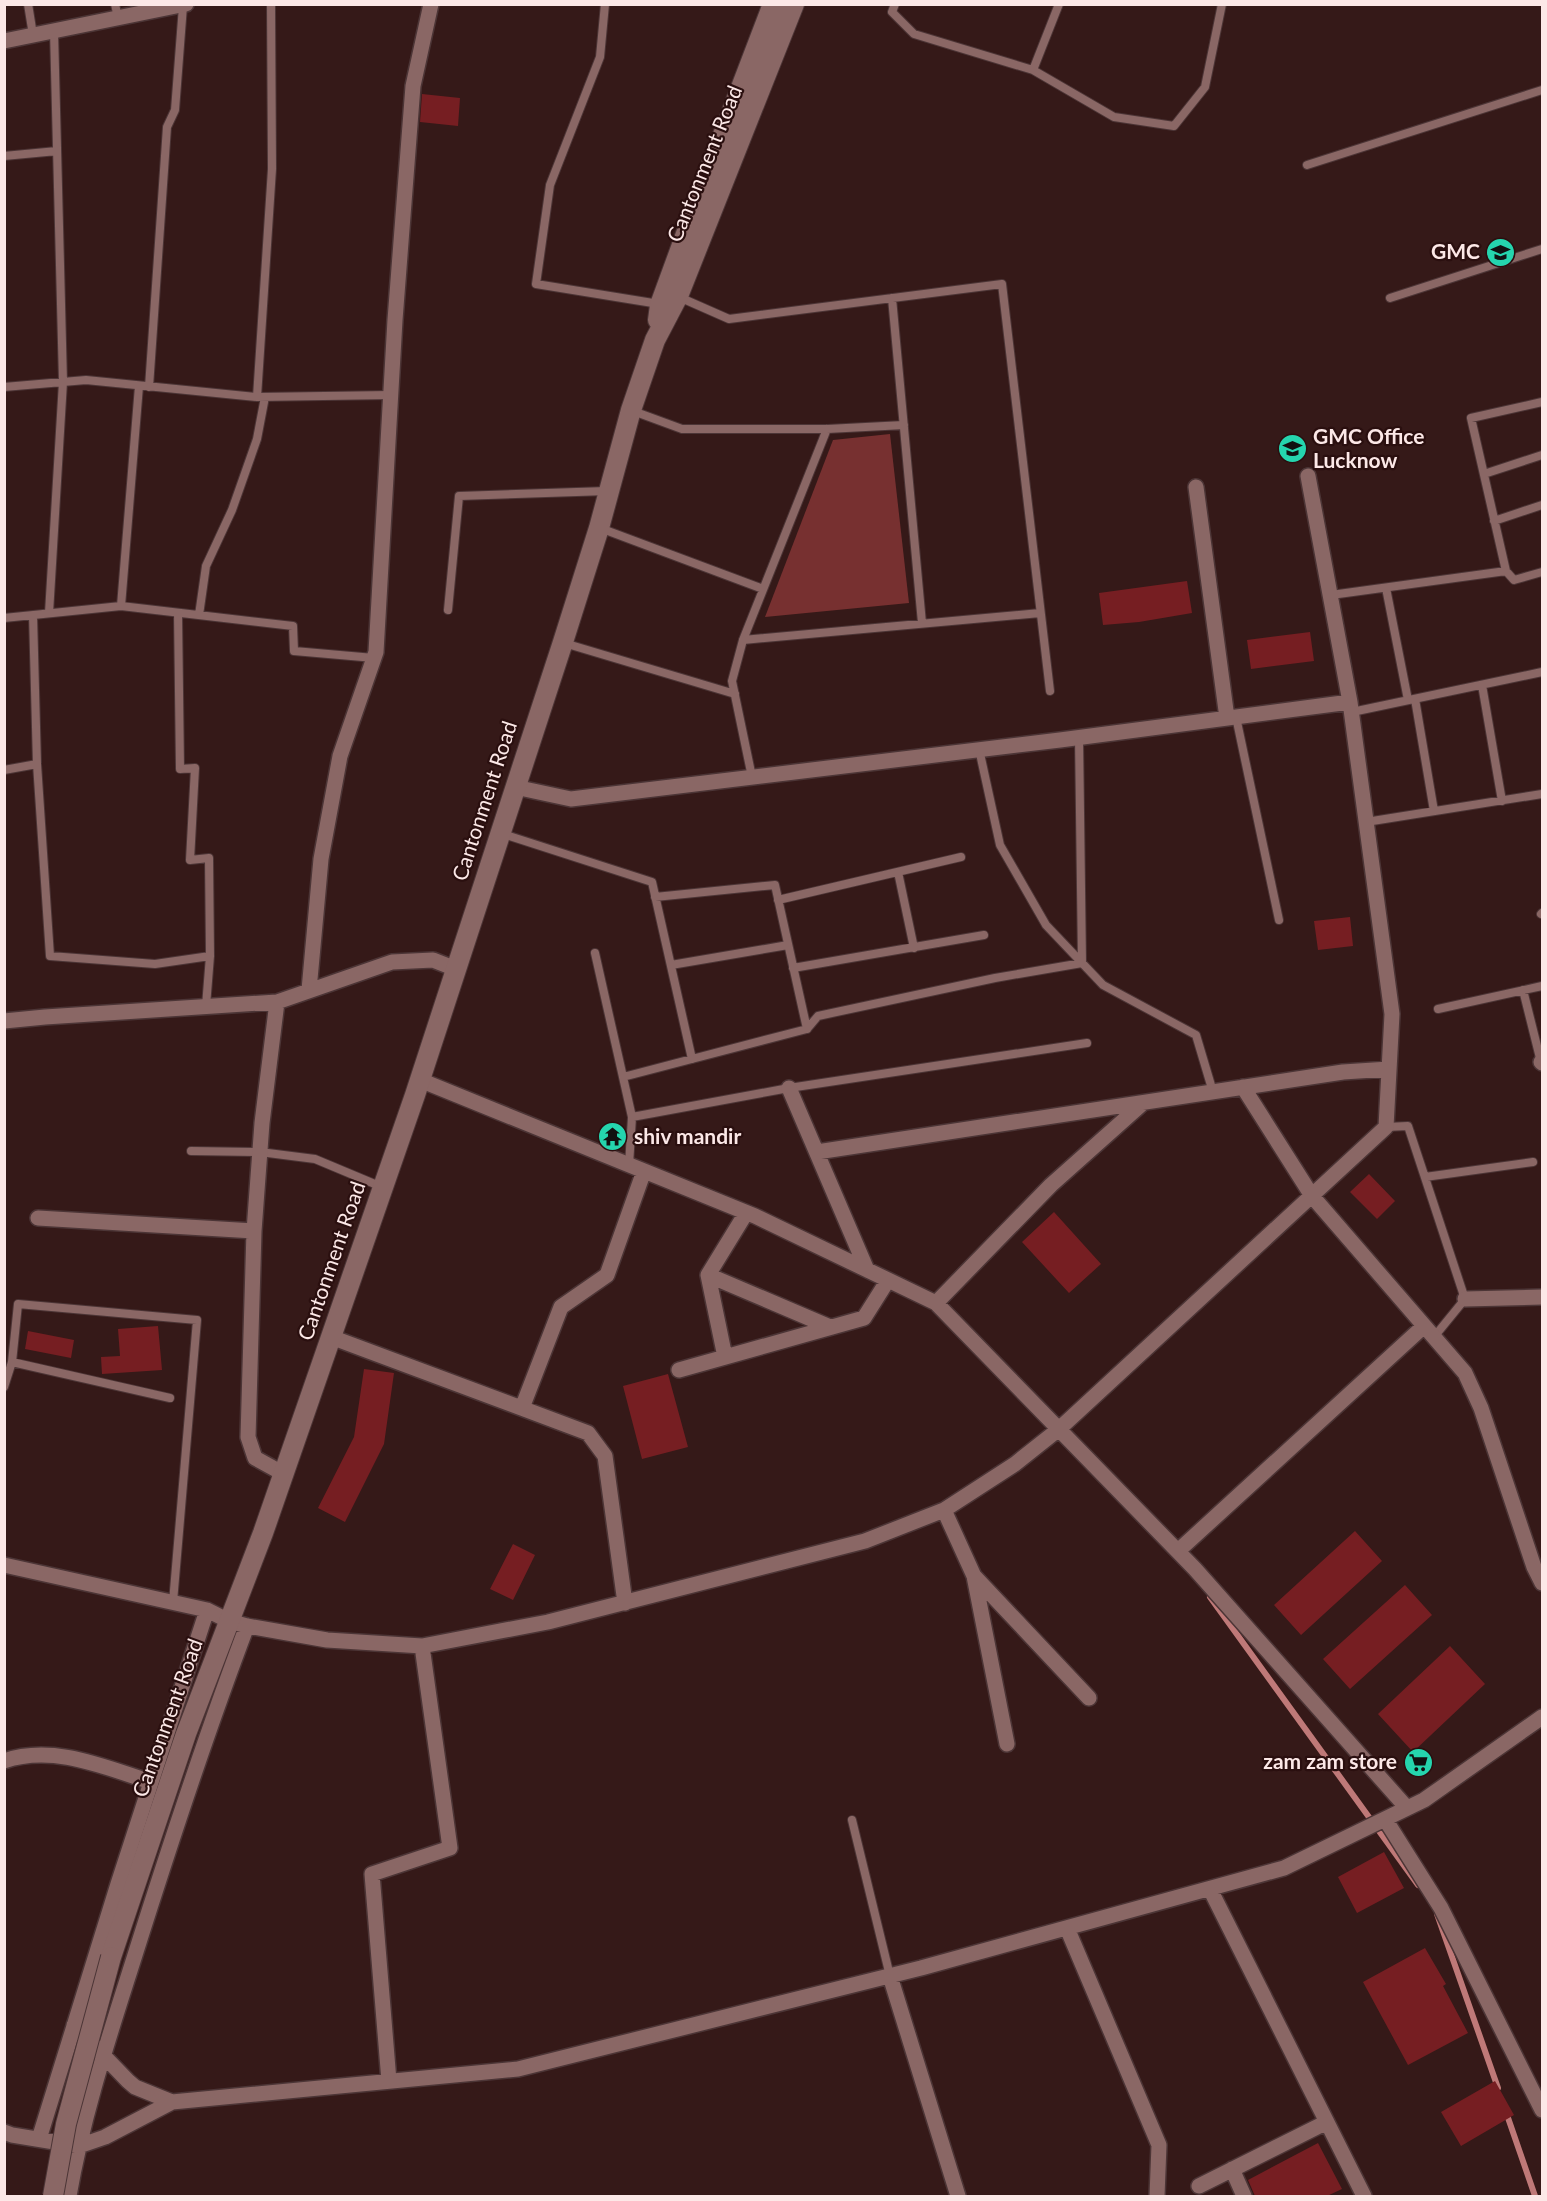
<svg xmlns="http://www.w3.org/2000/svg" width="1547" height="2201" font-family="Lato,sans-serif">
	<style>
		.green { fill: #773030 }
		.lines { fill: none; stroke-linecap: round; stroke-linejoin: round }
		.stream { stroke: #bf7978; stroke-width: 6 }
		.building { fill: #761e22 }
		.service-casing { stroke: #4c3536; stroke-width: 10 }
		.minor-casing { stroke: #4c3536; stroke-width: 18 }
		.tertiary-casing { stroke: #4c3536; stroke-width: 22 }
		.service { stroke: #8a6765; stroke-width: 8 }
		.minor { stroke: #8a6765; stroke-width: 15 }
		.tertiary { stroke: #8a6765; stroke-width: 20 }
		.tertiary-bridge-casing { stroke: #4c3536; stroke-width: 22; stroke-linecap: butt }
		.tertiary-bridge { stroke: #8a6765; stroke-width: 20 }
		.labels { text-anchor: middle; stroke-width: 4.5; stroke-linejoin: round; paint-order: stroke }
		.street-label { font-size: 21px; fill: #fce8e7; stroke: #2a0f0f }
		.poi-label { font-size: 21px; font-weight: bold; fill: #fce8e7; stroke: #2a0f0f; text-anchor: end }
	</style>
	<rect width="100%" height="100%" fill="#351918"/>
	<path class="green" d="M890,434L909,603L765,617L833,440Z"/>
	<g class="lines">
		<path class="stream" d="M1210,1597L1418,1885
			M1437,1914L1498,2088
			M1506,2112L1535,2196"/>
	</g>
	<path class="building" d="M422,94L460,98L458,126L420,122Z
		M1187,581L1192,613L1139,622L1103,625L1099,593Z
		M1310,632L1314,661L1251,669L1247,640Z
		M1350,917L1353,946L1318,950L1314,921Z
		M1369,1174L1395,1201L1377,1219L1350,1192Z
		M1054,1212L1101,1264L1069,1293L1022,1242Z
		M158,1326L162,1370L102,1374L101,1357L120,1356L118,1329Z
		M28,1331L74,1340L71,1358L25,1349Z
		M364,1369L394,1373L384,1444L345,1522L318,1508L354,1437Z
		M668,1374L688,1447L642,1459L623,1386Z
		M1355,1531L1382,1561L1301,1635L1274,1605Z
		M513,1544L535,1555L513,1600L490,1589Z
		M1405,1585L1432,1615L1350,1689L1323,1659Z
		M1450,1646L1485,1684L1413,1752L1378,1714Z
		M1384,1852L1404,1888L1357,1913L1338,1877Z
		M1425,1948L1446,1984L1443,1986L1468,2033L1408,2065L1363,1982Z
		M1495,2081L1514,2115L1461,2146L1441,2112Z
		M1318,2143L1342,2189L1327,2196H1255L1248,2180Z"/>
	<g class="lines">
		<defs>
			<path id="service" d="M28,4L33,35
				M115,4L118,18
				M605,4L600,57L550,185L536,284L659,304
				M895,4L892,12L914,34L1033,70L1114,117L1174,126L1205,87L1222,4
				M1033,70L1059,4
				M4,156L57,151
				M1307,165L1542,90
				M679,297L729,319L1002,284L1050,691
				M892,298L922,623
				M1390,298L1542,249
				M4,387L86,380L257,397L391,395
				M149,387L167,127L175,110L183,6
				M257,397L272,169L271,4
				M633,411L682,429H827L904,425
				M1484,474L1542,455
				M1494,521L1542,505
				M600,528L763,589
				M1506,571L1471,418L1542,402
				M1386,588L1408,700
				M1331,595L1506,571L1514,580L1542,572
				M121,606L139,386
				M448,610L459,496L607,491
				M49,613L63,382L54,31
				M178,613L180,769L195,768L190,860L209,858L210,956L206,1006
				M33,615L37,764L50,956L155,964L210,956
				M199,615L206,566L232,510L257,439L265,397
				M4,618L121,606L293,626L294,651L374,658
				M743,640L1040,613
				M564,643L735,694
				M1482,685L1502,801
				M1415,699L1434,811
				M1352,712L1542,672
				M1236,717L1279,920
				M979,749L1000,845L1046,925L1103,985L1196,1035L1213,1092
				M4,770L37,764
				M752,777L732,681L743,640L827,429
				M1366,822L1542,794
				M500,833L652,882L692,1059
				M898,872L914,948
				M655,897L775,885L807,1029
				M778,900L961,857
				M1541,914L1542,913
				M595,953L632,1117L629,1165
				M671,965L788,945
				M793,968L984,935
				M1523,990L1541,1062
				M1438,1009L1542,986
				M623,1077L807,1029L818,1016L995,978L1082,963L1079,737
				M632,1117L789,1088L1087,1043
				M1386,1127L1408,1126L1465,1299L1434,1337
				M191,1151L260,1152L315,1159L382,1187
				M1425,1177L1533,1162
				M12,1362L170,1398
				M4,1387L12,1362L18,1304L197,1320L173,1602
				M852,1820L890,1976"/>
			<path id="minor" d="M4,41L186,4
				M1196,487L1227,718
				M515,787L571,799L1060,740L1350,702
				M309,990L321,859L340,756L376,652L395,320L413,86L431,4
				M277,1002L262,1123L254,1231L248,1437L255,1458L284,1474
				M4,1021L45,1017L277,1002L392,962L433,960L456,969
				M1541,1062L1542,1063
				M420,1080L755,1216L936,1303L1195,1569L1407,1808
				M1243,1087L1312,1196L1465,1373L1481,1408L1534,1567L1542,1583
				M789,1088L867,1270
				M817,1152L1343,1072L1389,1069
				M746,1213L708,1275L830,1327
				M38,1218L254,1231
				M708,1275L725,1357
				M1465,1299L1542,1297
				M936,1303L1051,1185L1143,1103
				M331,1337L588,1433L605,1456L625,1603
				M679,1370L864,1318L888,1280
				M522,1408L561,1307L607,1275L644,1171
				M944,1510L974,1576L1089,1698
				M1178,1551L1424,1326
				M4,1565L207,1610L229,1621L247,1626L327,1640L422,1646L548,1622L865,1541L944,1510L1015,1464L1059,1429L1386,1127L1392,1014L1350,702L1308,476
				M974,1576L1007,1744
				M4,1761C53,1744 104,1767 151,1782
				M1385,1819L1441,1908L1542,2110
				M1210,1889L1364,2196
				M1067,1928L1159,2145L1157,2196
				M890,1976L958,2196
				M74,2025L128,2081L135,2087L172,2102L518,2069L921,1968L1284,1868L1424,1800L1542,1717
				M389,2081L372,1874L450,1848L422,1646
				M4,2132L12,2135L79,2146L105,2137L172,2102
				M39,2139L118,1884L207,1610
				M1232,2169L1244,2196
				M1199,2186L1327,2122
				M69,2196C83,2114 110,2034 135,1955C170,1844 206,1734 247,1626"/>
			<path id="tertiary" d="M658,320L660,305L705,182L773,4
				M111,1957L186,1734L263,1533L415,1095L563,642L599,528L631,410L655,340L678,296L794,4"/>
		</defs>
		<use href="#service" class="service-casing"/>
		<use href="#minor" class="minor-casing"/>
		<use href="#tertiary" class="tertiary-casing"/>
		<use href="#service" class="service"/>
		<use href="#minor" class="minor"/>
		<use href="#tertiary" class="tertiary"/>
		<defs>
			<path id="tertiary-bridge" d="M53,2196L66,2124L111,1957"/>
		</defs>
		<use href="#tertiary-bridge" class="tertiary-bridge-casing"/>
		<use href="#tertiary-bridge" class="tertiary-bridge"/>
	</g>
	<defs>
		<symbol id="university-disc" viewBox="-11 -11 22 22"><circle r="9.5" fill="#25d5ae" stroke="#2a0f0f"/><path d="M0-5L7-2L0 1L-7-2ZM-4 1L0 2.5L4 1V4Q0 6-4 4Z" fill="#111"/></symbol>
		<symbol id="temple-disc" viewBox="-11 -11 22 22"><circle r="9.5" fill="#25d5ae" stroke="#2a0f0f"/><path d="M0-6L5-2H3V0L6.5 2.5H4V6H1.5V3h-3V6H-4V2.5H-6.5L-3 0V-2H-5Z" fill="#111"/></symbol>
		<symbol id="supermarket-disc" viewBox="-11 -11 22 22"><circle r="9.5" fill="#25d5ae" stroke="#2a0f0f"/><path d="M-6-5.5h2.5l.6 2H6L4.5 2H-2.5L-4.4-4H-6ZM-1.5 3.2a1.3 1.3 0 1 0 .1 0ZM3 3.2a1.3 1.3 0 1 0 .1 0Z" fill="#111"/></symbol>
	</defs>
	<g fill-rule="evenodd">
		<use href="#university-disc" x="1484" y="236" width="33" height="33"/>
		<use href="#university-disc" x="1276" y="432" width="33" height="33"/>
		<use href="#temple-disc" x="596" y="1120" width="33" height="33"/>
		<use href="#supermarket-disc" x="1402" y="1746" width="33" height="33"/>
	</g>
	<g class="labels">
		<g class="street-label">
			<text transform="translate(705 164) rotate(-68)" y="7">Cantonment Road</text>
			<text transform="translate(485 801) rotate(-72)" y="7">Cantonment Road</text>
			<text transform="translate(332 1261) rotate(-71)" y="7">Cantonment Road</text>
			<text transform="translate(168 1718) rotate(-70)" y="7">Cantonment Road</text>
		</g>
		<g class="poi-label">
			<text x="1480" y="259">GMC</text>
			<text x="1313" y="444" text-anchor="start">GMC Office<tspan x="1313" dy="24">Lucknow</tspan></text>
			<text x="634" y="1144" text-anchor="start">shiv mandir</text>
			<text x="1397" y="1769">zam zam store</text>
		</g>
	</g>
	<rect width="1547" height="2201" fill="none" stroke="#fce8e7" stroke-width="12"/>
</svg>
